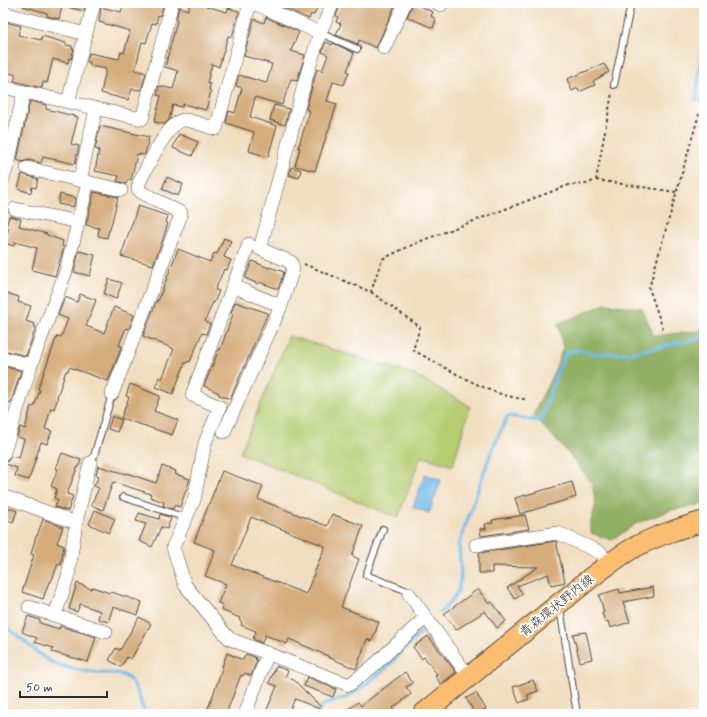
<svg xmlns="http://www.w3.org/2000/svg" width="707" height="717" font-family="Mynerve,'Klee One',sans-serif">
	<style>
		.green { fill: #b5cc71; stroke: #707c4e }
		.forest { fill: #90b063; stroke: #5e6e47 }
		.water { fill: #71bcea; stroke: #4e748a }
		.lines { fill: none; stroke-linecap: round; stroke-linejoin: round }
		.stream { stroke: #71bcea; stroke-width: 3.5 }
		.building { fill: #d5ad7d; fill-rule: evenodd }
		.lane-casing { stroke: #494641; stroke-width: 8 }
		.street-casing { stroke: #494641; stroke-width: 14 }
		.primary-casing { stroke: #494641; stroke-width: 22 }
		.path { stroke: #494641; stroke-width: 2; stroke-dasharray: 3 3; stroke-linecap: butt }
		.lane { stroke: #fff; stroke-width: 6 }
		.street { stroke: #fff; stroke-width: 13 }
		.primary { stroke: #fcbd6f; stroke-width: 20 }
		.labels { text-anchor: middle; stroke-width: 4; stroke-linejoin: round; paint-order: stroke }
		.street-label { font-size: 13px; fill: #2b2b2b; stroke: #fff }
	</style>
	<rect width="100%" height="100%" fill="#fff"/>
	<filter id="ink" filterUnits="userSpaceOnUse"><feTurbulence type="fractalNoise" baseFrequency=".025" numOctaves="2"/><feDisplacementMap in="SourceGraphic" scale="8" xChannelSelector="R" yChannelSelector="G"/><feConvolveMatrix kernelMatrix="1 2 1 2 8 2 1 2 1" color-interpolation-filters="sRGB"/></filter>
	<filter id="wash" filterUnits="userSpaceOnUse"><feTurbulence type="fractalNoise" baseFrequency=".012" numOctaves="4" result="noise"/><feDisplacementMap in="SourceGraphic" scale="16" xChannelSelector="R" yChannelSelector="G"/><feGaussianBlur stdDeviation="0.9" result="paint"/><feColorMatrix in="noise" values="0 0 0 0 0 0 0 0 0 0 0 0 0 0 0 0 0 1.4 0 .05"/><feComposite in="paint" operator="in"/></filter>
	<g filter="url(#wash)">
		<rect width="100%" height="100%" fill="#f1dec0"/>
		<path class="green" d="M289,336L413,374L470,406L453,466L421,456L398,518L240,453Z"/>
		<path class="forest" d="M605,304L642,308L654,336L698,331L704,327V432L702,435L704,439V504L671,510L637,523L612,540L591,533V522L596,504L592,483L569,454L533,415L556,368L563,347L558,324Z"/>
		<path class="water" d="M425,474L441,480L429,513L413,507Z"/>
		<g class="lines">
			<path class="stream" d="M704,33L696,100L704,99
				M440,613L451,601L458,591L461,576L459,544L491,452L508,416L541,421L559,367L567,352L580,350L595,354L632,353L704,337
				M3,626C22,635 36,656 55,664C64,667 88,672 98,673C108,674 119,671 128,678C137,686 141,703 145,714
				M312,714L327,703L348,697L369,682L386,668L423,630"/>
		</g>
		<g id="blocks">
			<path class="building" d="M23,3H63L59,19L47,16V13L23,6Z
				M64,3H86L84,11L63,6Z
				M124,3H164L160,16L158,15L156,24L152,23L146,43L142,42L135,70L146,73L141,90L132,89L128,100L101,93L106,69L90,66V62H87L89,53L119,59L121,52L124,53L130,31L99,22L101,7L121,12Z
				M190,3H207L206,6L227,12L228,8L239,11L232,37L228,36L219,67L212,64L207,83L210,84L209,90L211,91L206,110L183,104L182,107L173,105L169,120L164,124L154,122L161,96L157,95L159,86L173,89L178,71L165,67L177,21L176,20L179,7L188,10Z
				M273,3H319L314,15L311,14L309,19Z
				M341,3H396L376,48L359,40L358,44L336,35L341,24L336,22L338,17L336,16Z
				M413,3L433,12L431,16L436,19L433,28L407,17Z
				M266,17L299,32L291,51L305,55L297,81L291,79L282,105L255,97L250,117L277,126L268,157L249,151L254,132L226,123L229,111L235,113L242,88L236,86L239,75L266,83L267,82L272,64L244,56L254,19L264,23Z
				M6,22L21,26L18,35L41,40L42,36L66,43V45L72,46V49H74L71,59L69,58L68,63L53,59L47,83L43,82L42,88L14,81L16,75L3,71V35Z
				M326,42L332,45L333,43L354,53L347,71L349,72L344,85L333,82L327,101L337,104L315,171L295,166L300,148H298L310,111L306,109L315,76L317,69L322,71L328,55L322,52Z
				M604,64L609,72L593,81L595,85L579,92L578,88L572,91L567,79Z
				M30,101L46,105V109L78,117L71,144L79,146L75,164L43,157L41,163L29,160L22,162L17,160Z
				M274,105L289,109L285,125L270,120Z
				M100,126L149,137L145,154L144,155L137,154L131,180H127L126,184L117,181L119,176L95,171L99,150L95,149Z
				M179,134L198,142L192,156L173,148Z
				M291,167L301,170L299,178L289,175Z
				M22,174L38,179L36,188L32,187L31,193L18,189Z
				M167,177L183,184L178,196L162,189Z
				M94,192L118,197L110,230H109L107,238L98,236L99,228L86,225Z
				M60,194L76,198L73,207L58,204Z
				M138,206L168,216L166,222L168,223L163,239L153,265L121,256Z
				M9,216L21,219L19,226L47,234V235L63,241L62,246L64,247L55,276L32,270L37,248L15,242L14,246L4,243L9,228L6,227Z
				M224,238L231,241L224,257L231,260L227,270L224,269L215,290L219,291L214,303L213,302L205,321L210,324L206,334L202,333L190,362L188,361L187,363H185L173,394L156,387L159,377L162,379L174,349L143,336L157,300L158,301L178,249L210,262L214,253L217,254Z
				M79,251L95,255L90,276L74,272Z
				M252,261L269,268V267L284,272L278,289L259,282L258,284L245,278Z
				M109,279L122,283L116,299L104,294Z
				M3,292L19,297L18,302L31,306L26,321L35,324L34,326L36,327L26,356L3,350Z
				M80,294L96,300L86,326L104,333L114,307L134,315L129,329L126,328L119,345L122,346L108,381L69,367L68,371H66L57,397L58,398L54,409L51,408L45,429L52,431L47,444L41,442L29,480L15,476L17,468L3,463L8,461L11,456L19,458L24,439L17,437L20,427L25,429L31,406L34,407L40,390L38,389L57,336L61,337L68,319L58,315L65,297L77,302Z
				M235,302L268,313L230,399L219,395V393L204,386L219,349L220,350L233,314L231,313Z
				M3,366L21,371L11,403L3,400Z
				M130,384L160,396L154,411L178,420L172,435L121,418L129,397L126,396Z
				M112,416L122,420L117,432L108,429Z
				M62,453L81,460L78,468H77L67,494L73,496L68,511L55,507L58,500L54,498L57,489L51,486L58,469L56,468Z
				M98,466L126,474V473L156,483L162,466L176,471L175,474L190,479L180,507L175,505L173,509L163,506L164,502L150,497L151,494L113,482L103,510L91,505L99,488L94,486L99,476L96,475Z
				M222,471L263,486L258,499L327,526L332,514L363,526L352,556L359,559L341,607L379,622L372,641L367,639L356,669L328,657V656L289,639L287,644L265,635L262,643L253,639L256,631L241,625L242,622L239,620L240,618L221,610L223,605L218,603L226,584L205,576L215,550L194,542ZM251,517L325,546L306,594L232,565Z
				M572,482L576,497L520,514L515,498Z
				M7,507L17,511L13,522L3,519Z
				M95,510L115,519L109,533L89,524Z
				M139,513L159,519L160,514L171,518L167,529L161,527L152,547L139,541L146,524L136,521Z
				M525,515L529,529L481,536L480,529H486L485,524L493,523L492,520Z
				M43,519L63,527L57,543L64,546L61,565L58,564L51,582H49L43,599L22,592L34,555L31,554L36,536H37Z
				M556,541L565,582L551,585L548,574L517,586L523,594L515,599L507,588L538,567L492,566V573H479V553Z
				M77,583L91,589L92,587L110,593L111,592L142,602L138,615L113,607L108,622L98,619L100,611L80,604L77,612L69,609Z
				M653,587L654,596L623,602L630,622L610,628L608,621L605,622L602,612H604L599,595L619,589L620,593Z
				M478,589L489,604L492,602L506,621L497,628L485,611L456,630L444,614Z
				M28,616L40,620V623L59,629L60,626L96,637L88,662L52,652L53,648L35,642L37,638L22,632Z
				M139,617L151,624L131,659L127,657L121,667L109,660L116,648L120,650Z
				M586,632L592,659L580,662L573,634Z
				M428,636L456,672L441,684L435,676L437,674L424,657L422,659L413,647Z
				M227,653L243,660L245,655L247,654L256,658L255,659L257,660L251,676L245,673L243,676L241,675L226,714H206L223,667H222Z
				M276,666L288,671L285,677L294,680L325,711L295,699L288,714H265L277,686L269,683Z
				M405,672L413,683L406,687L411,694L393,708L398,714H342L358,702L361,706Z
				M307,677L336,689L333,697L304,686Z
				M533,680L538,691L527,695L529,699L519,703L513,687Z
				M476,693L486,709L475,714L466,698Z"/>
		</g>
	</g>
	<g filter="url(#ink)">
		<use href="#blocks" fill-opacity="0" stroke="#494641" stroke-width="1"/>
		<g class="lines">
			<defs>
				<path id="lane" d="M320,33L357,49
					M614,85L631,3
					M90,463L94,456L112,394
					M123,497L186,518
					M383,529L366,575L405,590L409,594
					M560,608L577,714"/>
				<path id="street" d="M254,3L320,33
					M437,3L441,5
					M3,13L86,34
					M384,48L405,3
					M3,87L142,119L172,3
					M68,102L94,3
					M27,168L121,190
					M3,178L8,164L24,92
					M80,180L96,109
					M15,209L79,222
					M233,286L249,244
					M281,306L233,286L192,395L220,407L205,443L194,500L173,547L185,585L225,634L230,639L349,685L372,667L426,617
					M3,358L31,365
					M112,394L181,215V213L141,192L138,189L139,183C146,169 167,123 183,120C191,119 207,127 216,129L250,3
					M224,432L281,306L293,269L291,262L260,249L307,74L320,33L333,3
					M3,455L31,365L66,271L88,182
					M3,496L76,523
					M476,545L558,533L601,553L608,565
					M409,594L469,677
					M29,607L106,632
					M55,615L68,576L76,523L90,463
					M245,714L268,653"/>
				<path id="primary" d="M423,714L593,576C607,566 621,554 637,546C658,535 681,528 704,521"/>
			</defs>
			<use href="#lane" class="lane-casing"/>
			<use href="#street" class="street-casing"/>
			<use href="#primary" class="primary-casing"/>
			<path class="path" d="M596,180L676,192
				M304,264L371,292L382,259L421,241L569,185L586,184L596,180L612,93
				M371,292L420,327L413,350C443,366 493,398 526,399
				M663,329L649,288L699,114"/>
			<use href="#lane" class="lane"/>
			<use href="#street" class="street"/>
			<use href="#primary" class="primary"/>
		</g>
	</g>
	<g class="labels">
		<g class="street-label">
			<text transform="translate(556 605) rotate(-39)" y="5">青森環状野内線</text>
		</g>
	</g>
	<rect width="707" height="717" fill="none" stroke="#fff" stroke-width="16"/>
	<path d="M20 691v6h87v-6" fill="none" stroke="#2b2b2b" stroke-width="2"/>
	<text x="26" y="691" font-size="12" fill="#2b2b2b" stroke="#ffffff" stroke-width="3" paint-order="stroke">50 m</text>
</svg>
